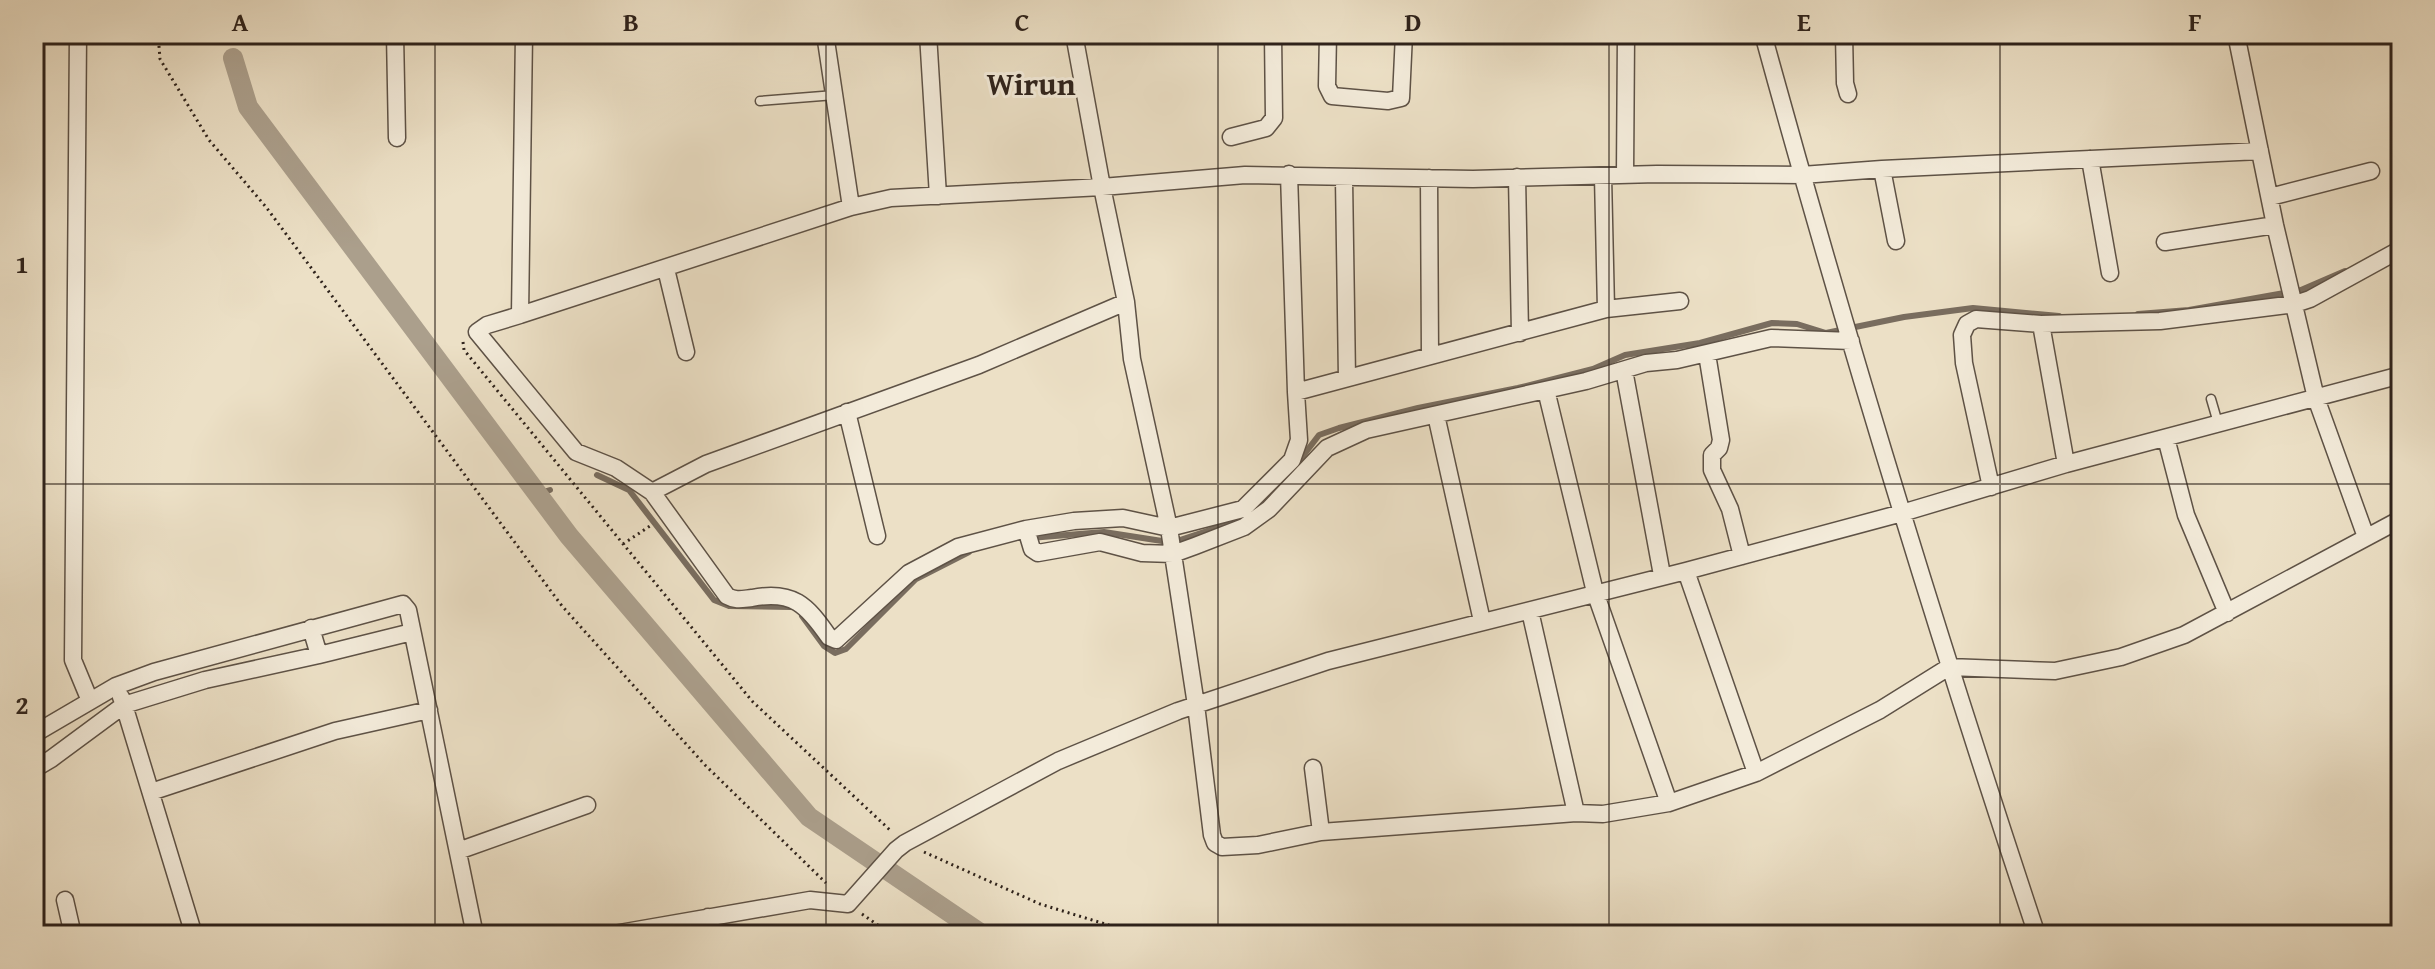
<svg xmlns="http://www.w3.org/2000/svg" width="2435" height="969" font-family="'Gentium Book Plus',serif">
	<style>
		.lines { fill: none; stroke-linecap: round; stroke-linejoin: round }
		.stream { stroke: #796d5f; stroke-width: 6 }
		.canal { stroke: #ab9f8c; stroke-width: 20 }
		.lane-casing { stroke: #5e5246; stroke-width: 11 }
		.street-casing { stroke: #5e5246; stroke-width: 19 }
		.path { stroke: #2e221b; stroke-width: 3; stroke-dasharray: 2 4; stroke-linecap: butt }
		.lane { stroke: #f3ebda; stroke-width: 8 }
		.street { stroke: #f3ebda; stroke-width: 16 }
		.grid { fill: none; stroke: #2e221b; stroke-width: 2; stroke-opacity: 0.55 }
		.labels { text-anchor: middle; stroke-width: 6; stroke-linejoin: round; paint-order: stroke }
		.quarter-label { font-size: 32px; font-weight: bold; fill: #2e221b; stroke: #f3ebda }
		.neatline { fill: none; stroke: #2e221b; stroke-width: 3 }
		.grid-label { font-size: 26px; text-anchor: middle; font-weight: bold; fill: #2e221b }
	</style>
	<rect width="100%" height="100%" fill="#ece0c6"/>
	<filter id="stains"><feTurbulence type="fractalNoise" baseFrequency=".0025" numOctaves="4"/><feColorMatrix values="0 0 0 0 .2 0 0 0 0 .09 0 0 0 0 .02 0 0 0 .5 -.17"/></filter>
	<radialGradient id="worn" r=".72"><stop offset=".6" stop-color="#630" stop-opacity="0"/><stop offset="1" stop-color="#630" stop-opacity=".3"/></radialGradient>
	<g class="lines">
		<path class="stream" d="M2138,314L2189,310L2301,290L2345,271
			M1296,465L1319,435L1339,428L1418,408L1518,388L1593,369L1625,355L1700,343L1772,323L1797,324L1826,333L1904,317L1973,308L2059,316
			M597,475L629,490L714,600L729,606L790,607
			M537,494L550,490
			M1030,538L1104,532L1162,541L1180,540L1219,527L1249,513
			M802,616L824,646L835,653L846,649L916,579L969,552"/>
		<path class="canal" d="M233,58L248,107L569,536L809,817L983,935"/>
		<defs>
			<path id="lane" d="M760,101L835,95
				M2211,399L2218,423"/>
			<path id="street" d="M78,34L73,660L90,701
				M395,34L397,138
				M524,34L520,315L851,207L891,198L1102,187L1245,175L1473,179L1657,174L1802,175L1882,169L2260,151
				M825,34L851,207
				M928,34L938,196
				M1074,34L1102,187L1126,302L1132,359L1169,528L1196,705L1212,835L1215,843L1222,847L1258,845L1321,832L1576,813L1603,814L1669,803L1756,773L1880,710L1949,667L2055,671L2121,657L2184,635L2401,519
				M1328,34L1327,86L1332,96L1388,101L1401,98L1404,34
				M1763,34C1846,337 1938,637 2037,935
				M1844,34L1845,83L1848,94
				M2236,34L2275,225L2316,398L2366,537
				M1231,137L1266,128L1274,118L1273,34
				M2090,159L2110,273
				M1882,169L1896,241
				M1289,174L1296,392L1606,309L1680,301
				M1625,175L1626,34
				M1603,176L1606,309
				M1517,177L1520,333
				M1429,178L1430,355
				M1344,179L1347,378
				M2270,197L2371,171
				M2165,242L2275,225
				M666,269L686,352
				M1126,302L979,365L706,464L652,492L727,596C736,601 742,599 752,598C793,590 807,605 829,637L836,640L909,573L958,547L1026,529L1074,521L1123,518L1169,528L1243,509L1292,460L1299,440L1296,392
				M520,315L487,325L477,332L576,452L616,468L652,492
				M2041,324L2066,464
				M1707,354L1721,440L1719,448L1712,455V470L1730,509L1742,556
				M1624,370L1662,575
				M1546,390L1595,592L1669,803
				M847,412L877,536
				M1436,415L1482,621
				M2166,438L2186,515L2227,613
				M1991,487L1964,363L1962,335L1967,324L1976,319L2041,324L2160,321L2295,304L2310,299L2401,249
				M1026,529L1032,549L1038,553L1100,542L1142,553L1173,554L1195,546L1244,527L1269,509L1327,448L1366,430L1586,381L1646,363L1677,360L1771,338L1851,341
				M1686,571L1756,773
				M1530,611L1576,813
				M311,628L319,655L412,632
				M121,697L124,705L205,680L319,655
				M34,734L116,686L154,672L403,604L408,610L475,935
				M1313,768L1321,832
				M34,769L51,759L124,705L194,935
				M151,792L335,731L429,710
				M458,851L587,805
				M65,900L73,935
				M708,917L713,935
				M608,935L810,900L848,904L896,850L905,843L1058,761L1178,711L1328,661L1686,571L1902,513L2066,464L2401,375"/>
		</defs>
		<use href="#lane" class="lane-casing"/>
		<use href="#street" class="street-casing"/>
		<path class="path" d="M158,34L160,59L209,140L266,207L562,606L705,765L826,883
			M463,342L464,350L752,701L891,831
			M623,544L653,524
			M924,852L1040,904L1141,935
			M862,914L892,935"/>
		<use href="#lane" class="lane"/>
		<use href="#street" class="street"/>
	</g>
	<path class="grid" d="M435,34V935M826,34V935M1218,34V935M1609,34V935M2000,34V935M34,484H2401"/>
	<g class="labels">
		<g class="quarter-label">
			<text x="1031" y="95">Wirun</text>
		</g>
	</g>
	<rect width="2435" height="969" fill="none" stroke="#ece0c6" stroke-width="88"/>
	<rect x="44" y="44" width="2347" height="881" class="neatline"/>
	<g class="grid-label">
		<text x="240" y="31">A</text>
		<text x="631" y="31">B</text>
		<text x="1022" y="31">C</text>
		<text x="1413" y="31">D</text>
		<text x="1804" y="31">E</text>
		<text x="2195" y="31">F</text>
		<text x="22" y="273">1</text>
		<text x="22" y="714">2</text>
	</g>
	<rect width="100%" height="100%" filter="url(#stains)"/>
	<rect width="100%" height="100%" fill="url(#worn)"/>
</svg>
